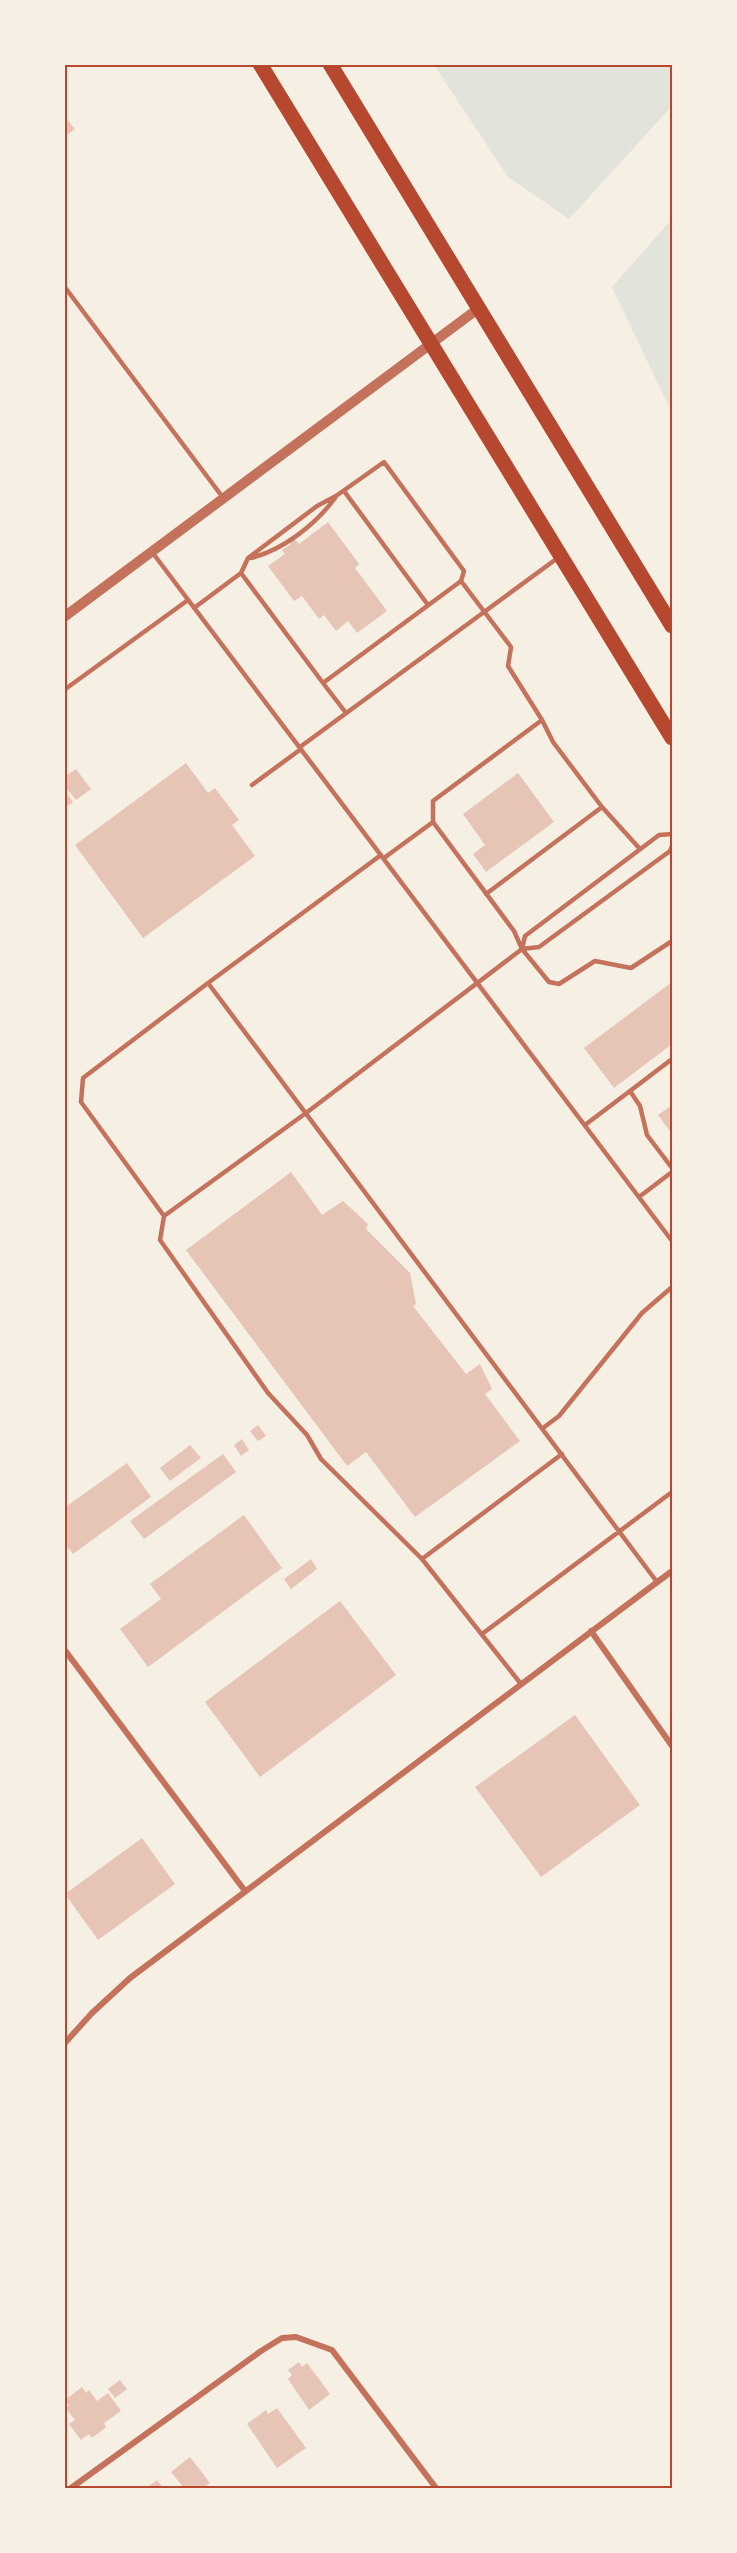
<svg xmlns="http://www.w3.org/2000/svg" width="737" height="2553" font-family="Cabin,sans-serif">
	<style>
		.green { fill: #e2e4dc }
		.building { fill: #e6c5b7 }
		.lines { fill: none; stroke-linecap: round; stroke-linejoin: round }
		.service { stroke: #c5725c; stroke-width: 4.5 }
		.minor { stroke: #c5725c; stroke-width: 6 }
		.tertiary { stroke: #c5725c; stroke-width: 10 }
		.trunk { stroke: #b5482f; stroke-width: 15 }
		.neatline { fill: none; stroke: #b5482f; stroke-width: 2 }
	</style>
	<rect width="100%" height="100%" fill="#f6efe4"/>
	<path class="green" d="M434,65H672V106L569,219L508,177Z
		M672,219V413L612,287Z"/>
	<path class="building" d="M64,116L75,129L64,137Z
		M328,522L359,564L355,568L387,611L357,633L348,621L336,631L324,615L319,619L302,596L294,601L268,566L285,554L282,550L291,544L289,542L294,538L299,544Z
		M186,763L208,793L215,788L239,820L232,825L255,856L143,938L75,845Z
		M76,769L91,789L76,800L64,785V777Z
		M518,773L554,822L486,872L473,854L485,845L463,814Z
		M64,790L73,802L64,809Z
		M672,982V1044L614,1088L584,1048Z
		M671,1106L672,1108V1134L658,1115Z
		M291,1172L322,1215L343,1201L368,1224L366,1229L410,1273L416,1304L413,1306L466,1374L480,1364L492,1389L485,1394L520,1441L415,1517L366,1452L347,1466L186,1250Z
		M258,1425L266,1436L258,1441L250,1431Z
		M242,1439L249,1450L241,1456L234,1445Z
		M190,1445L201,1458L170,1481L160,1468Z
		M223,1454L236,1472L144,1539L130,1521Z
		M127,1463L151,1497L73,1554L64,1542V1508Z
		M244,1515L282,1568L148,1667L120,1629L161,1599L150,1584Z
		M311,1559L317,1569L291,1589L284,1579Z
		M340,1601L396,1675L260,1777L205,1702Z
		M575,1715L640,1805L541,1877L475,1787Z
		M142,1838L175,1884L98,1940L65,1894Z
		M299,2362L302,2367L307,2363L330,2394L309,2410L288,2379L292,2375L288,2370Z
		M120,2380L127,2389L115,2398L108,2389Z
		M82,2387L86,2393L89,2390L97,2401L108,2393L121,2411L104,2423L106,2427L92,2438L89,2434L81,2440L69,2424L75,2420L66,2408L69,2405L65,2400Z
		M277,2408L306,2448L277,2468L247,2424L266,2410L268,2414Z
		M190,2457L210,2483L203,2488H184L171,2472Z
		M157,2480L163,2488H146Z"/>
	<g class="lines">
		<path class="service" d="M64,286L224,499
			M344,491L428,605
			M152,552L672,1241
			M251,558C283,550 315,525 335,498
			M461,581L511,647L508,666L542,720L553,742L602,807L640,849
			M194,608L241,573L248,558L317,506L336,496L384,462L464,571L461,581L323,683L241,573
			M323,683L346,713
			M64,690L188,600
			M300,747L559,557
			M252,785L301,749
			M433,822V801L542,720
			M672,834L659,835L525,936L522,949L539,947L670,851L672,846
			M381,855L208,983L657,1582
			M384,858L433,822L514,931L522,949L549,982L559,984L595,961L631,968L672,941
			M486,894L602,807
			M630,1091L672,1059
			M585,1125L630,1091L640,1106L647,1135L672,1168
			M639,1197L672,1172
			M164,1216L81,1102L83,1078L208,983
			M543,1428L559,1416L642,1313L672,1287
			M422,1559L562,1454
			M482,1634L672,1492
			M521,1684L422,1559L321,1459L307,1435L268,1393L160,1240L164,1216L306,1113L522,949"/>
		<path class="minor" d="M591,1631L672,1746
			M64,1649L245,1891
			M64,2044L92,2013L130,1978L672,1571
			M71,2488L261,2351L282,2338L296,2337L332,2350L436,2488"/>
		<path class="tertiary" d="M64,617L479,308"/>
		<path class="trunk" d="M260,64L672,738
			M330,64L672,626"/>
	</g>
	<rect width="737" height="2553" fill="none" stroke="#f6efe4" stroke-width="132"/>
	<rect x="66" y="66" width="605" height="2421" class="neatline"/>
</svg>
